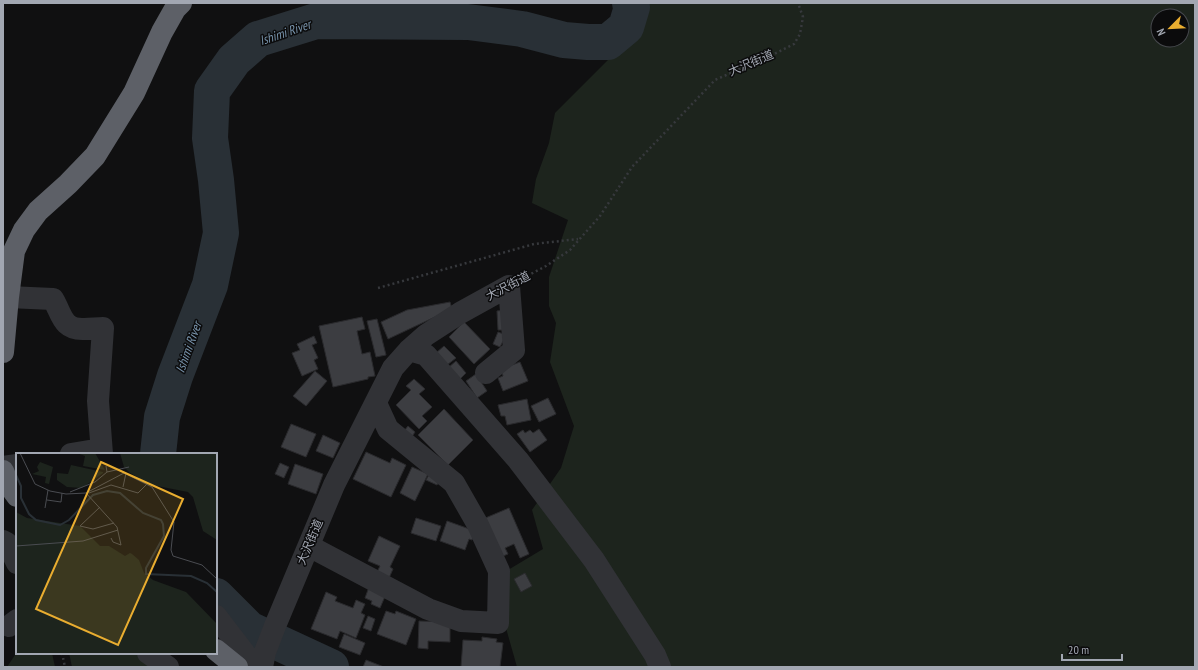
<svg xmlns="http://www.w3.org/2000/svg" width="1198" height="670" font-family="'PT Sans Narrow','Noto Sans JP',sans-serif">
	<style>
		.green { fill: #1d241d; fill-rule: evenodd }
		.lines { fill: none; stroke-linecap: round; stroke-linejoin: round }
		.river { stroke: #293036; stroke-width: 36 }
		.building { fill: #3c3d41; stroke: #2a2a2d }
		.path { stroke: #37393d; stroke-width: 2.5; stroke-dasharray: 2 3; stroke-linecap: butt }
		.minor { stroke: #313236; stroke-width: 22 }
		.highway { stroke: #5d6067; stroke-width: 22 }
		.labels { text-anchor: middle; stroke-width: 3; stroke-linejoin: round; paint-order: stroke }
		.street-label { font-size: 12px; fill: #a2a7b2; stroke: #0b0b0c }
		.water-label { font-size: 13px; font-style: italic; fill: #7994ac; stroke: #0b0b0c }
		.inset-river { fill: none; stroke: #293036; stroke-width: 2 }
		.inset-road { fill: none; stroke: #4a4c51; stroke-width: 1 }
		.view { fill: #e9ad30; fill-opacity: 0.15; stroke: #e9ad30; stroke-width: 2 }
		.inset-edge { fill: none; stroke: #a2a7b2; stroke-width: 2 }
	</style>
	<rect width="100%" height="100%" fill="#101011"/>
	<path class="green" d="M637,3H1195V667H517L504,621L508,570L543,549L532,510L561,468L574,426L550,362L556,323L549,306V277L568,220L532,203L536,179L549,143L555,113L626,42ZM1158,16H1182V40H1158Z
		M17,652V653H52L55,667H7Z
		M69,653H133L148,660L157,667H72Z"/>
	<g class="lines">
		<path class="river" d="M158,454L162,417L175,376L210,285L221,233L216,180L210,138L212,91L234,60L258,39L316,21L468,22L522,29L564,40L588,42H608L626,27L632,7L630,3
			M216,596L249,629L331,667"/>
	</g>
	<path class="building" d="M450,302L452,309L388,339L381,322L407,310Z
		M505,310L507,330H498L497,311Z
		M362,317L365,329L357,331L362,354L370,352L375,376L368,377V379L333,387L319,326Z
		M377,319L386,355L376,357L367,321Z
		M464,322L490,349L474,364L449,337Z
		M498,332L506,335L500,347L493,344Z
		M314,336L317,343L312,345L318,358L314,360L318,369L302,376L292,353L300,350L297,344Z
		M444,346L456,358L447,365L436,353Z
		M456,361L466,373L460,379L449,367Z
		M520,362L528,381L503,391L498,378L503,376L501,369Z
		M315,371L327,381L306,406L293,396Z
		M476,374L487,391L477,398L466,381Z
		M414,379L425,389L419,394L432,407L422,416L427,421L419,429L396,405L411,390L406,386Z
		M548,398L556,414L539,422L531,406Z
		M527,399L531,420L507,425L505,416H501L498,405Z
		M444,409L473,440L448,465L418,435Z
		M291,424L316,434L306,457L281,447Z
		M408,426L415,432L411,438L404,431Z
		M539,429L547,440L530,452L517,434L523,430L525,433L530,430L533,433Z
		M323,435L340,443L333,458L316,451Z
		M366,452L390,463L392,458L406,465L391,497L353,479Z
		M280,463L289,467L284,478L275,474Z
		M295,464L323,474L316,494L288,484Z
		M412,467L428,474L415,501L400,493Z
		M430,473L441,478L437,485L426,480Z
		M509,508L529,554L520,558L514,544L505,548L508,554L503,556L483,519Z
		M416,518L441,526L436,541L411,533Z
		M447,521L475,531L472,540L469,539L465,550L440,541Z
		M379,536L400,546L390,567L393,569L389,578L377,572L380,566L368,561Z
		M525,573L532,586L521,592L514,579Z
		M369,587L386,594L380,608L371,604L372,601L365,598Z
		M326,592L337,597L335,601L353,608L356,600L365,604L361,613L365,615L356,638L340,631L337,639L311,629Z
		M386,611L395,614L396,611L416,619L406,645L377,634Z
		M368,616L375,619L371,631L363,628Z
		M419,621L450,622V642L428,641V649L418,648Z
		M344,634L365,643L360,655L339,647Z
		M482,637L497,639L496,642L503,643L500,667H461L463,640L482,641Z
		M366,660L384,667H363Z"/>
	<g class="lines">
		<path class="path" d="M527,276L546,266L570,250L600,216L632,167L715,80L772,55L794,44L800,34L803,17L798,3
			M378,288L534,244L578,239
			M62,653L65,667"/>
		<path class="minor" d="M8,297L53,299C62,314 62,330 84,329C91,329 97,328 103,328L98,401L102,454
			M409,350L426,355L518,460L594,560L655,655L660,667
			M71,454L101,449
			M3,467L17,465
			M3,541L7,543L17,563
			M309,546L428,609L461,621L498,623L499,571L478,525L454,483L388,429L376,403
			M216,616L249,659L254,667
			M9,626L17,620
			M148,653L168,667
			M262,667L265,652L275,626L334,485L393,368L409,350L426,335L460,313L509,286L514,350L486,373"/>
		<path class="highway" d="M3,352L8,297L14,251L24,230L38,211L68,184L95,156L134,93L162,32L175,9L181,3
			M3,471L9,485L17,496
			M216,650L237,667"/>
	</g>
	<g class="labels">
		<g class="street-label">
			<text transform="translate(751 63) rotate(-23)" y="4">大沢街道</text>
			<text transform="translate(508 286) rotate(-28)" y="4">大沢街道</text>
			<text transform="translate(310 542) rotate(-67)" y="4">大沢街道</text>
		</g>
		<g class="water-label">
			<text transform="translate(285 32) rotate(-19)" y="5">Ishimi River</text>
			<text transform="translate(188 347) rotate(-70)" y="5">Ishimi River</text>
		</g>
	</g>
	<g transform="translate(16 453)">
		<rect width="201" height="201" fill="#101011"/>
		<path d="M61,0H79L89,17L67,13L69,3ZM104,0H201V87L187,78L177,44L172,39L136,32L114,20L108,14ZM24,9L37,14L33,31L29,30L30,24L16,21L23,18L21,14ZM55,12L87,19V20L66,35L51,34L41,27V20L52,21ZM0,59L11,65L64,73L84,93H93L109,103L114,100L116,101L123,107L128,120L137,127L170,139L201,171V201H0Z" fill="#1d241d"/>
		<path class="inset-river" d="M0,22L5,33V45L13,61L20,67L44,72L53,67L77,42L91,38L104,40L127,60L145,67L147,71L148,83L130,115V121L175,123L191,130L201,139"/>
		<path class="inset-road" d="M4,0L19,31L34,38L50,41L70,40L108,20L136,34L158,69L155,97L157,103L186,112L201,126M91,19L113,14M107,34L110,20M54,39L79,29L91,19L90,13M70,40L101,74L105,92L97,89L95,85M73,40L95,32L122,40L131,31M31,47L45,49L46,40M84,54L64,73L77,76L98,70M29,55L32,37M0,93L67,88L102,77"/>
		<path class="view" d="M85,9L167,46L102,192L20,156Z"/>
		<rect width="201" height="201" class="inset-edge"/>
	</g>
	<rect width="1198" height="670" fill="none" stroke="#a2a7b2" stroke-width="8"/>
	<g transform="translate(1170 28) rotate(246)"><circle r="19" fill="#0b0b0c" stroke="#47494e"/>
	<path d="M0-3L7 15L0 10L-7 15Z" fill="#e9ad30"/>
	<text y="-6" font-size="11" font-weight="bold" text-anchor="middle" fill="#a2a7b2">N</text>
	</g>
	<path d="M1062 654v6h60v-6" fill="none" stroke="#a2a7b2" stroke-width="2"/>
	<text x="1068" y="654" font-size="12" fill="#a2a7b2" stroke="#0b0b0c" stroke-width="3" paint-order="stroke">20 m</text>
</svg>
